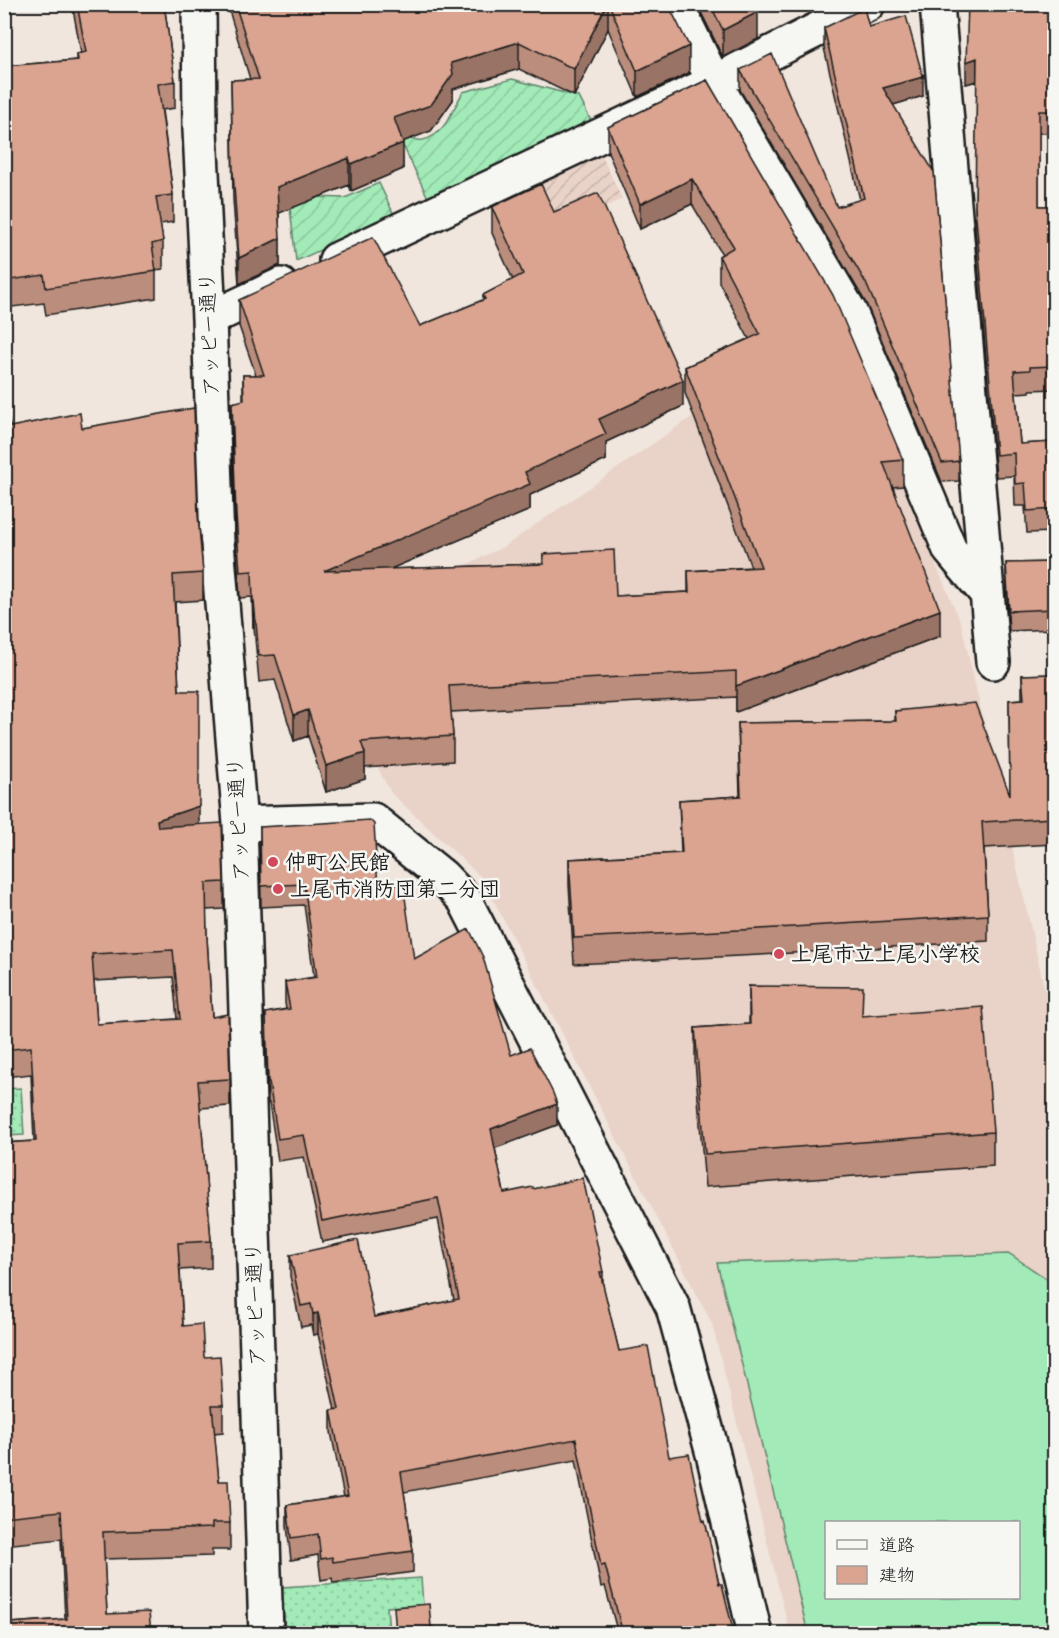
<svg xmlns="http://www.w3.org/2000/svg" width="1059" height="1638" font-family="Sriracha,'Klee One',sans-serif">
	<style>
		.built { fill: #e9d2c7; fill-rule: evenodd }
		.industrial { fill: url(#industrial-furrows) }
		.grass { fill: url(#grass-dots); stroke: #5f836a; stroke-width: 1.5 }
		.garden { fill: url(#garden-furrows); stroke: #5f836a; stroke-width: 1.5 }
		.pitch { fill: #a2eab8; stroke: #5f836a; stroke-width: 1.5; fill-rule: evenodd }
		.lines { fill: none; stroke-linecap: round; stroke-linejoin: round }
		.minor-casing { stroke: #1c1c1c; stroke-width: 38 }
		.minor { stroke: #f6f6f2; stroke-width: 33 }
		.wall { fill: #bb8d7c; stroke: #1c1c1c; stroke-width: 1.5; fill-rule: evenodd }
		.shaded-wall { fill: #997365; stroke: #1c1c1c; stroke-width: 1.5 }
		.building { fill: #daa490; stroke: #1c1c1c; stroke-width: 1.5; fill-rule: evenodd }
		.poi-dot { fill: #d1495b; stroke: #f6f6f2; stroke-width: 2 }
		.labels { text-anchor: middle; stroke-width: 5; stroke-linejoin: round; paint-order: stroke }
		.street-label { font-size: 21px; fill: #1c1c1c; stroke: #f6f6f2 }
		.poi-label { font-size: 21px; font-weight: bold; fill: #1c1c1c; stroke: #f6f6f2; text-anchor: start }
	</style>
	<defs>
		<pattern id="industrial-furrows" width="10" height="10" patternUnits="userSpaceOnUse" patternTransform="scale(1.5)"><rect width="10" height="10" fill="#e9d2c7"/><path d="M-1 1l2-2M0 10L10 0M9 11l2-2" fill="none" stroke="#c7b4aa"/></pattern>
		<pattern id="grass-dots" width="8" height="8" patternUnits="userSpaceOnUse" patternTransform="scale(1.5)"><rect width="8" height="8" fill="#a2eab8"/><path d="M2 2h.1M6 6h.1" fill="none" stroke="#8bc89e" stroke-width="1.8" stroke-linecap="round"/></pattern>
		<pattern id="garden-furrows" width="10" height="10" patternUnits="userSpaceOnUse" patternTransform="scale(1.5)"><rect width="10" height="10" fill="#a2eab8"/><path d="M-1 1l2-2M0 10L10 0M9 11l2-2" fill="none" stroke="#8bc89e"/></pattern>
	</defs>
	<rect width="100%" height="100%" fill="#f0e6de"/>
	<filter id="ink" filterUnits="userSpaceOnUse"><feTurbulence type="fractalNoise" baseFrequency=".0167" numOctaves="2"/><feDisplacementMap in="SourceGraphic" scale="12" xChannelSelector="R" yChannelSelector="G"/><feConvolveMatrix kernelMatrix="1 2 1 2 8 2 1 2 1" color-interpolation-filters="sRGB"/></filter>
	<g filter="url(#ink)">
		<path class="built" d="M857,383L961,623L1054,1030V1633H790L712,1324L482,878L391,793L353,721L334,629L505,546L693,416L706,439ZM826,1522H1018V1598H826Z"/>
		<path class="industrial" d="M601,154L622,199L596,211L568,258L534,186Z"/>
		<path class="grass" d="M21,1088L24,1135L5,1136V1089Z
			M421,1578L423,1605L387,1607L389,1633H285L282,1587Z"/>
		<path class="garden" d="M512,79L579,97L593,125L429,200L399,137C406,138 416,141 423,140C445,135 453,109 463,92Z
			M379,183L395,217L296,261L289,199L314,197L345,198Z"/>
		<path class="pitch" d="M1010,1254L1054,1284V1633H808L717,1263ZM826,1522H1018V1598H826Z"/>
		<g class="lines">
			<defs>
				<path id="minor" d="M199,4L200,130L209,319L217,542L240,824L266,1634
					M676,4L714,82L850,312L950,550L987,594
					M937,4L993,662
					M336,260L714,82L868,4
					M209,319L281,285
					M240,824L373,820L442,876L464,899L673,1307L713,1454L755,1634"/>
			</defs>
			<use href="#minor" class="minor-casing"/>
			<use href="#minor" class="minor"/>
		</g>
		<path class="wall" d="M73,4H164L175,81V108L162,110L173,195V222L160,224L163,241V269L156,270V298L46,315L44,303L4,308V66L77,60V54L81,53L73,9Z
			M227,4H668L689,73L637,97L608,29L574,96L519,69L453,89V100L431,131L402,142L403,169L351,191L349,185L279,213L280,265L239,284L233,199L231,80L250,79Z
			M697,4H754L758,39L723,57Z
			M1054,4V133H1039V206H1054V389L1030,390V392L1016,393L1020,444L1054,442V532L1027,533L1025,506H1015L1014,476L996,477L975,229L977,81L966,84Z
			M869,27L923,96L893,105L959,461V481L942,482L866,303L740,90V70L837,207L860,200L824,48V28Z
			M707,80L903,460V486L893,487L940,636L736,712V697L451,712L453,736V761L365,768V779L326,792L308,736L294,741L275,680L259,682L254,627H253L252,597L240,598L236,541L232,428V403L243,401V375H256L239,326V300L420,326L483,300V295L513,280L492,233V207L554,212L683,406L606,442V460L530,495V510L390,569L543,564V554L616,596L688,592V571L751,567L685,393V367L749,339L719,282V256L722,254L692,204L640,229L608,152V127Z
			M4,396L10,427L82,428L198,515L203,573V600L175,602L179,691L199,825L224,882V909L206,910L207,938L212,1017L230,1079V1106L200,1108L211,1241V1268L180,1270L183,1326L204,1357L223,1405V1432L214,1433L219,1481L230,1523V1550H212V1556L104,1559L107,1614L151,1634H11V1623L65,1619L61,1539L4,1545V1143L34,1141L31,1074L4,1077ZM173,977L177,1019L97,1024L94,981Z
			M1054,562V629L1009,631L1006,583V563Z
			M1054,674V844L984,848L988,915V941L760,955L574,964L569,885V859L681,853L679,800L740,796L738,723L895,721V711L1010,794L1009,700L1022,699V675Z
			M260,827L378,888L414,959L511,1055L557,1125L495,1148L504,1193L533,1189L603,1272V1286L619,1351L669,1457L703,1521L719,1584L734,1634H618L605,1586L601,1587L576,1460L404,1492L413,1551V1572L333,1583L332,1578L321,1580L318,1555L291,1560L287,1526V1505L344,1497L331,1432V1410H335L318,1334L313,1335L311,1325L301,1327L290,1276V1255L374,1317L454,1300L438,1219L322,1242L304,1157L278,1161L269,1103H268L266,1013L286,1009L285,1003V982L314,977L304,905L261,907Z
			M749,986L863,1016L993,1132V1166L705,1187L695,1061V1028L749,1024Z"/>
		<path class="shaded-wall" d="M607,4H608V29L574,96V69Z
			M815,4H826L815,10Z
			M758,12V39L723,57V30Z
			M519,42V69L453,89V100L431,131L394,145V118L451,63Z
			M689,46V73L637,97V71Z
			M977,58V81L966,84V62Z
			M923,77V96L883,108V88Z
			M403,143V169L351,191V164Z
			M349,158V185L277,214V187Z
			M692,179V204L640,229V204Z
			M280,238V265L239,284V258Z
			M683,380V406L606,442V460L530,495V510L324,597V571L525,472L599,419Z
			M253,601H254V627H253Z
			M940,610V636L736,712V686Z
			M308,710V736L294,741V715Z
			M365,753V779L326,792V766Z
			M199,806V834L157,848V820Z
			M557,1104V1125L491,1150V1129Z
			M318,1313V1334L313,1335V1314Z"/>
		<path class="building" d="M77,4H164L175,81L158,84L173,195L156,197L163,241L152,244L156,271L46,288L44,275L4,281V66L78,60L77,54L86,52Z
			M235,4H607L574,69L519,42L451,63L453,74L431,105L394,118L403,143L351,164L349,158L277,187L280,238L239,258L233,172L231,80L259,79Z
			M609,4H668L689,46L637,71Z
			M710,4H754L758,12L723,30Z
			M968,4H1054V111H1039V206H1054V366L1030,367V370L1014,371L1020,444L1054,442V509L1027,511L1025,483L1015,484L1014,453L996,455L975,206L977,58L966,62Z
			M864,8L869,27L906,16L923,77L883,88L934,172L959,461L942,463L866,283L740,70L772,54L837,207L864,198L824,28Z
			M707,80L833,295L903,460L883,462L940,610L736,686V671L449,686L453,736L361,742L365,753L326,766L308,710L294,715L275,655L259,656L254,601H253L252,571L240,572L236,515L232,403L244,400L243,375H264L239,300L373,237L420,326L485,299L483,295L523,274L492,207L541,184L554,212L598,193L683,380L599,419L606,434L525,472L530,484L324,571L544,564L543,554L614,550L616,596L689,592L688,571L761,567L685,367L760,334L719,256L734,247L692,179L640,204L608,127Z
			M4,396L10,427L80,413L82,428L194,408L198,515L203,573L173,575L179,691H199V806L157,820L158,827L222,823L224,882L206,883L207,938L212,1017L228,1014L230,1079L198,1081L211,1241L178,1243L183,1326L202,1324L204,1357L220,1356L223,1405H212L219,1481H228L230,1523H212V1528L103,1532L107,1614L149,1612L151,1634H11V1623L67,1619L61,1511L4,1517V1143L36,1141L31,1047L4,1050ZM173,950L180,1019L97,1024L92,954Z
			M1054,562V609L1009,611L1006,563Z
			M1054,674V818L982,822L988,915L760,929L574,938L569,859L682,853L679,800L741,796L738,723L896,721L895,711L975,703L1010,795L1009,700L1024,699L1022,675Z
			M370,820L374,824L378,888L403,884L414,959L469,929L483,957L511,1055L530,1048L553,1093L557,1104L491,1129L504,1193L533,1187V1189L583,1178L603,1272H600L619,1351L648,1346L669,1457L689,1454L703,1521L705,1520L719,1584H722L734,1634H623L605,1565L601,1566L576,1439L401,1472L413,1551L333,1562L332,1557L321,1559L318,1534L291,1538L287,1505L348,1496L331,1410L339,1409L318,1313L313,1314L311,1304L301,1306L290,1255L358,1240L374,1317L459,1299L438,1198L322,1221L304,1135L278,1139L269,1082H268L266,1013L290,1009L285,982L317,977L304,884L261,886L260,827Z
			M749,986L863,987L862,1016L983,1007L993,1132L705,1154L695,1028L750,1024Z
			M429,1604L431,1627H433L434,1634H396L394,1607Z"/>
	</g>
	<g class="poi-dot">
		<circle cx="273" cy="862" r="6"/>
		<circle cx="278" cy="889" r="6"/>
		<circle cx="779" cy="954" r="6"/>
	</g>
	<g class="labels">
		<g class="street-label">
			<text transform="translate(209 334) rotate(-92)" y="7">アッピー通り</text>
			<text transform="translate(238 819) rotate(-93)" y="7">アッピー通り</text>
			<text transform="translate(255 1304) rotate(-92)" y="7">アッピー通り</text>
		</g>
		<g class="poi-label">
			<text x="285" y="869">仲町公民館</text>
			<text x="290" y="896">上尾市消防団第二分団</text>
			<text x="791" y="961">上尾市立上尾小学校</text>
		</g>
	</g>
	<rect width="1059" height="1638" fill="none" stroke="#f6f6f2" stroke-width="24"/>
	<rect x="12" y="12" width="1035" height="1614" fill="none" stroke="#1c1c1c" stroke-width="2" filter="url(#ink)"/>
	<rect x="825" y="1521" width="195" height="78" fill="#f6f6f2" stroke="#9f9f9c" stroke-width="1.5"/>
	<rect x="837" y="1540" width="30" height="9" fill="#f6f6f2" stroke="#9f9f9c" stroke-width="1.5"/>
	<text x="879" y="1551" font-size="18" fill="#1c1c1c">道路</text>
	<rect x="837" y="1566" width="30" height="18" fill="#daa490" stroke="#9f9f9c" stroke-width="1.5"/>
	<text x="879" y="1581" font-size="18" fill="#1c1c1c">建物</text>
</svg>
